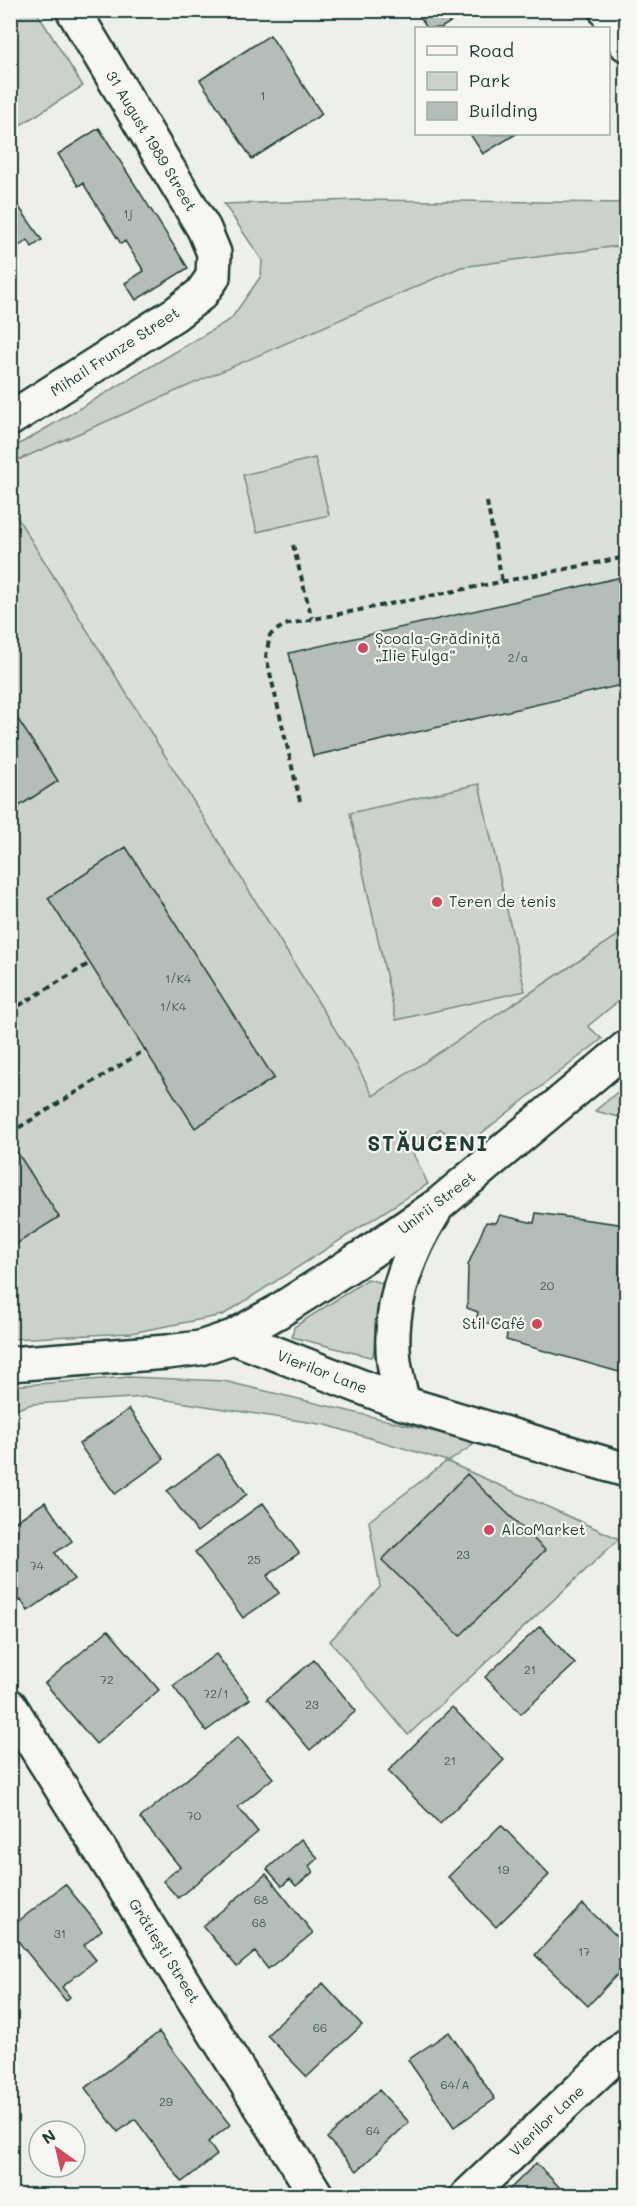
<svg xmlns="http://www.w3.org/2000/svg" width="637" height="2206" font-family="Mali,sans-serif">
	<style>
		.built { fill: #dce0db }
		.green { fill: #cbd2cc; stroke: #758880; stroke-width: 1.5 }
		.building { fill: #b4bdb8; stroke: #1f3d34; stroke-width: 1.5 }
		.lines { fill: none; stroke-linecap: round; stroke-linejoin: round }
		.minor-casing { stroke: #1f3d34; stroke-width: 38 }
		.path { stroke: #1f3d34; stroke-width: 4; stroke-dasharray: 6 4.5; stroke-linecap: butt }
		.minor { stroke: #f6f6f2; stroke-width: 33 }
		.poi-dot { fill: #d1495b; stroke: #f6f6f2; stroke-width: 2 }
		.labels { text-anchor: middle; stroke-width: 4.5; stroke-linejoin: round; paint-order: stroke }
		.number-label { font-size: 12px; fill: #445d55 }
		.street-label { font-size: 15px; fill: #1f3d34; stroke: #f6f6f2 }
		.poi-label { font-size: 15px; fill: #1f3d34; stroke: #f6f6f2; text-anchor: start }
		.district-label { font-size: 21px; font-weight: bold; letter-spacing: 1.5px; fill: #1f3d34; stroke: #f6f6f2 }
	</style>
	<rect width="100%" height="100%" fill="#edefea"/>
	<filter id="ink" filterUnits="userSpaceOnUse"><feTurbulence type="fractalNoise" baseFrequency=".0167" numOctaves="2"/><feDisplacementMap in="SourceGraphic" scale="12" xChannelSelector="R" yChannelSelector="G"/><feConvolveMatrix kernelMatrix="1 2 1 2 8 2 1 2 1" color-interpolation-filters="sRGB"/></filter>
	<g filter="url(#ink)">
		<path class="built" d="M626,245V930L373,1096L356,1063L11,506V463L461,267Z"/>
		<path class="green" d="M11,10L36,11L83,86L11,131Z
			M359,200L626,203V245L461,267L11,463V449L231,319L261,276L262,260L224,204Z
			M315,458L329,515L257,532L243,475Z
			M10,506L356,1063L373,1096L626,930V995L588,1026L602,1039L465,1146L440,1129L411,1149L428,1184L223,1315L131,1333L11,1339Z
			M479,784L525,991L396,1020L350,813Z
			M626,1085V1119L595,1111Z
			M368,1279L382,1283L373,1356L370,1357L292,1337L294,1327Z
			M129,1377L224,1381L477,1442L448,1462L619,1539L626,1527V1544L619,1539L408,1735L330,1641L380,1587L369,1521L447,1461L326,1425L148,1397L32,1404L11,1411V1386Z"/>
		<path class="building" d="M415,10H469L441,28H427Z
			M270,35L322,114L252,159L200,80Z
			M99,128L188,268L136,300L125,283L144,271L125,241L121,244L83,183L78,186L58,154Z
			M470,134H516L483,154Z
			M10,194L42,240L32,247L28,240L10,252Z
			M626,576V684L313,756L289,653Z
			M10,707L58,781L10,812Z
			M126,847L274,1078L195,1128L48,898Z
			M10,1141L59,1217L10,1248Z
			M536,1213L626,1225V1374L506,1340L508,1329L476,1321L478,1312L467,1308L468,1265L486,1222L496,1223L500,1215L534,1223Z
			M129,1409L164,1459L115,1494L79,1444Z
			M218,1454L247,1494L197,1532L167,1491Z
			M467,1474L545,1550L460,1636L382,1560Z
			M45,1502L72,1541L55,1553L74,1579L28,1611L21,1600L10,1607V1525Z
			M263,1503L299,1553L267,1576L279,1593L243,1618L195,1552Z
			M540,1626L575,1664L521,1714L485,1677Z
			M108,1630L159,1690L96,1744L45,1683Z
			M216,1654L250,1699L206,1731L173,1686Z
			M314,1660L356,1711L310,1750L267,1699Z
			M452,1707L504,1760L440,1824L388,1771Z
			M238,1737L273,1778L238,1807L258,1832L178,1898L163,1881L180,1867L140,1818Z
			M501,1825L549,1875L496,1927L448,1877Z
			M301,1839L318,1858L309,1866L313,1872L296,1886L290,1879L282,1886L267,1869Z
			M266,1874L313,1933L268,1969L255,1952L237,1967L203,1926Z
			M65,1884L102,1930L84,1945L96,1960L62,1987L70,1997L66,2001L10,1931V1928Z
			M583,1904L626,1945V1965L588,2006L535,1955Z
			M323,1983L362,2025L307,2077L267,2035Z
			M159,2032L230,2125L208,2142L217,2155L182,2182L135,2119L118,2132L85,2088Z
			M449,2032L495,2099L454,2127L408,2060Z
			M379,2090L409,2122L357,2171L327,2138Z
			M536,2163L568,2196H503Z"/>
		<g class="lines">
			<defs>
				<path id="minor" d="M606,10L626,44
					M10,419L175,314L201,294L213,277L214,253L204,229L73,10
					M233,1337L403,1403L626,1470
					M10,1364L167,1352L200,1348L233,1337L277,1312L361,1258L438,1205L626,1048
					M403,1403C400,1390 396,1376 394,1362C388,1309 406,1257 434,1212
					M10,1706L317,2196
					M467,2196L626,2046"/>
			</defs>
			<use href="#minor" class="minor-casing"/>
			<path class="path" d="M487,502L502,581
				M293,545L312,619
				M300,801L266,656L270,635L284,625L626,557
				M10,1011L90,963
				M10,1133L145,1050"/>
			<use href="#minor" class="minor"/>
		</g>
	</g>
	<g class="poi-dot">
		<circle cx="363" cy="648" r="6"/>
		<circle cx="437" cy="902" r="6"/>
		<circle cx="537" cy="1324" r="6"/>
		<circle cx="489" cy="1530" r="6"/>
	</g>
	<g class="labels">
		<g class="number-label">
			<text x="263" y="100">1</text>
			<text x="128" y="218">1j</text>
			<text x="518" y="662">2/a</text>
			<text x="178" y="983">1/K4</text>
			<text x="173" y="1011">1/K4</text>
			<text x="547" y="1290">20</text>
			<text x="463" y="1559">23</text>
			<text x="254" y="1564">25</text>
			<text x="37" y="1570">74</text>
			<text x="530" y="1674">21</text>
			<text x="107" y="1684">72</text>
			<text x="216" y="1698">72/1</text>
			<text x="312" y="1709">23</text>
			<text x="450" y="1765">21</text>
			<text x="194" y="1820">70</text>
			<text x="503" y="1874">19</text>
			<text x="261" y="1904">68</text>
			<text x="259" y="1927">68</text>
			<text x="60" y="1938">31</text>
			<text x="584" y="1956">17</text>
			<text x="320" y="2032">66</text>
			<text x="455" y="2089">64/A</text>
			<text x="166" y="2106">29</text>
			<text x="373" y="2135">64</text>
		</g>
		<g class="street-label">
			<text transform="translate(151 141) rotate(59)" y="5">31 August 1989 Street</text>
			<text transform="translate(115 352) rotate(-33)" y="5">Mihail Frunze Street</text>
			<text transform="translate(437 1203) rotate(-37)" y="5">Unirii Street</text>
			<text transform="translate(322 1372) rotate(21)" y="5">Vierilor Lane</text>
			<text transform="translate(164 1951) rotate(58)" y="5">Grătiești Street</text>
			<text transform="translate(547 2121) rotate(-43)" y="5">Vierilor Lane</text>
		</g>
		<g class="poi-label">
			<text x="375" y="644">Școala-Grădiniță<tspan x="375" dy="17">„Ilie Fulga“</tspan></text>
			<text x="449" y="907">Teren de tenis</text>
			<text x="525" y="1329" text-anchor="end">Stil Café</text>
			<text x="501" y="1535">AlcoMarket</text>
		</g>
		<g class="district-label">
			<text x="428" y="1151">STĂUCENI</text>
		</g>
	</g>
	<rect width="637" height="2206" fill="none" stroke="#f6f6f2" stroke-width="36"/>
	<rect x="18" y="18" width="601" height="2170" fill="none" stroke="#1f3d34" stroke-width="2" filter="url(#ink)"/>
	<rect x="415" y="27" width="195" height="108" fill="#f6f6f2" stroke="#a0aca6" stroke-width="1.5"/>
	<rect x="427" y="46" width="30" height="9" fill="#f6f6f2" stroke="#a0aca6" stroke-width="1.5"/>
	<text x="469" y="57" font-size="18" fill="#1f3d34">Road</text>
	<rect x="427" y="72" width="30" height="18" fill="#cbd2cc" stroke="#a0aca6" stroke-width="1.5"/>
	<text x="469" y="87" font-size="18" fill="#1f3d34">Park</text>
	<rect x="427" y="102" width="30" height="18" fill="#b4bdb8" stroke="#a0aca6" stroke-width="1.5"/>
	<text x="469" y="117" font-size="18" fill="#1f3d34">Building</text>
	<g transform="translate(57 2149) rotate(326)"><circle r="28" fill="#f6f6f2" stroke="#a0aca6" stroke-width="1.5"/>
	<path d="M0-4.5L10 22L0 15L-10 22Z" fill="#d1495b"/>
	<text y="-9" font-size="16" font-weight="bold" text-anchor="middle" fill="#1f3d34">N</text>
	</g>
</svg>
